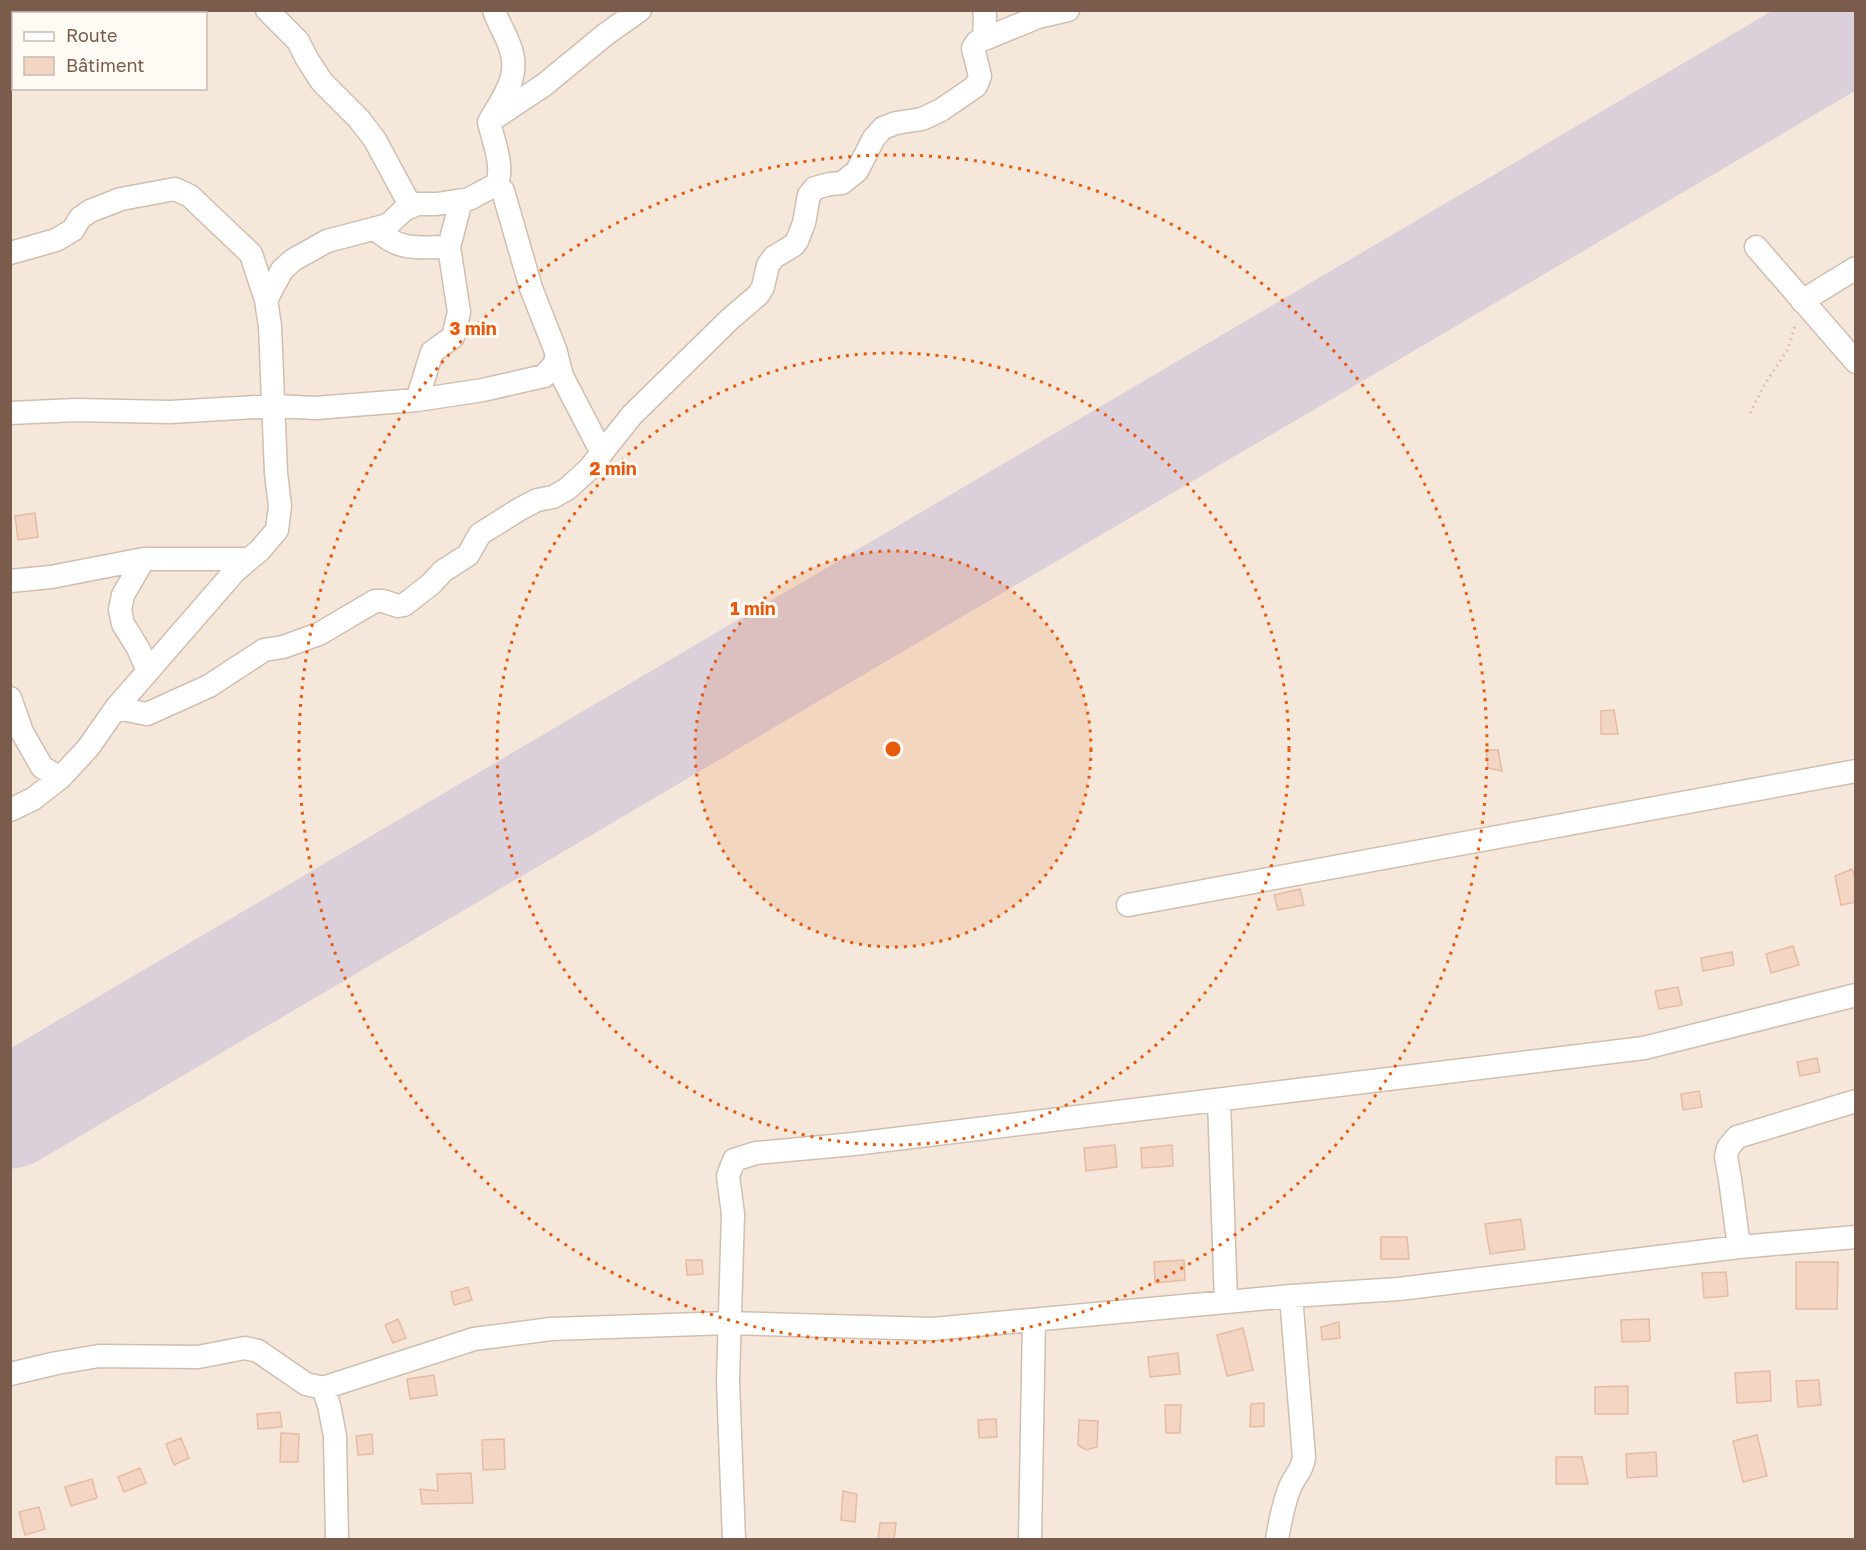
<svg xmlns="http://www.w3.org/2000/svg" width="1866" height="1550" font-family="'Golos Text',sans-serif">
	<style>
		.residential { fill: #f5e8da; fill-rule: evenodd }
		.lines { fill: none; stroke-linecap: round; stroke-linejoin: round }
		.runway { stroke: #dbcfda; stroke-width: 111 }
		.building { fill: #f3d5c3; stroke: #e6bba3; stroke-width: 1.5 }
		.minor-casing { stroke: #d1beb0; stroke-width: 25 }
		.path { stroke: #d9b8a5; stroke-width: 3; stroke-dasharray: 1.5 4.5; stroke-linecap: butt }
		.minor { stroke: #fff; stroke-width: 22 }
		.ring { fill: none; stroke: #e8590c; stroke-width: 3; stroke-dasharray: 3 6 }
		.centre { fill: #e8590c; stroke: #fffaf3; stroke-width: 3 }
		.ring-label { font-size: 18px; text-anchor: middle; font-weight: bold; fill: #e8590c; stroke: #fffaf3; stroke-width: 6; stroke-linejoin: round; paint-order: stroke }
	</style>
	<rect width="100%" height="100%" fill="#fdf6ec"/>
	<path class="residential" d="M11,11H1855V1539H11ZM14,14H206V88H14Z"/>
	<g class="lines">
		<path class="runway" d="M10,1113L1856,26"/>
	</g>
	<path class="building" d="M35,513L38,537L18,540L15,516Z
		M1614,710L1618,734H1601V711Z
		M1486,750H1498L1502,771L1488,768Z
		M1852,869L1856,880V902L1841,905L1835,876Z
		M1300,889L1304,905L1278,910L1274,895Z
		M1793,946L1799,965L1771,973L1766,954Z
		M1732,952L1734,965L1703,971L1701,958Z
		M1678,987L1682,1005L1659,1009L1655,991Z
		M1817,1058L1820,1072L1800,1076L1797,1062Z
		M1699,1091L1702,1107L1683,1110L1681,1094Z
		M1115,1145L1117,1167L1086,1171L1084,1148Z
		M1172,1145L1173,1166L1142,1168L1141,1148Z
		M1521,1219L1525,1249L1490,1254L1485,1224Z
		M1381,1237H1407L1409,1259H1381Z
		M686,1260H702L703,1274L687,1275Z
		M1184,1260L1185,1280L1155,1283L1154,1262Z
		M1796,1262H1838L1837,1309H1796Z
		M1726,1272L1728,1296L1704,1298L1702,1273Z
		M468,1287L472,1300L454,1305L451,1292Z
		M398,1319L406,1338L393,1343L385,1325Z
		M1649,1319L1650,1341L1622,1342L1621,1320Z
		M1339,1322L1340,1338L1322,1340L1321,1327Z
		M1243,1328L1253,1370L1227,1376L1217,1335Z
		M1178,1353L1180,1374L1150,1377L1148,1357Z
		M1770,1371L1771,1401L1737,1403L1735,1373Z
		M434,1375L437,1395L410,1399L407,1379Z
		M1819,1380L1821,1405L1798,1407L1796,1381Z
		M1628,1386V1414H1595V1387Z
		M1264,1403V1426L1250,1427L1251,1404Z
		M1165,1405H1181L1180,1433H1166Z
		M280,1412L282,1427L258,1429L257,1414Z
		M996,1419L997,1437L979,1438L978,1420Z
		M1079,1420L1098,1421L1097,1447L1086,1450L1078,1445Z
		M281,1433L299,1434L298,1462H280Z
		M372,1434L373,1454L358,1455L356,1436Z
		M1757,1435L1767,1476L1743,1482L1733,1441Z
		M181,1438L189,1458L174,1465L166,1444Z
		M504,1439L505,1469L483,1470L482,1440Z
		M1656,1452L1657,1476L1627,1478L1626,1454Z
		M1556,1457H1582L1588,1484H1556Z
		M140,1468L146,1483L124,1492L118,1477Z
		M471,1473L473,1503L422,1504L420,1489L438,1491L437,1474Z
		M92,1479L97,1498L71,1506L65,1487Z
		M843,1491L857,1494L855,1522L841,1520Z
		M39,1507L45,1529L25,1535L19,1512Z
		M880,1523H896L894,1539H878Z"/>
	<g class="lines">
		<defs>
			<path id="minor" d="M267,10L298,41L307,59L322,82L359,119L375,140L411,207
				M984,10L985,15L984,38
				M27,14L29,10
				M10,28L14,26
				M493,119L544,85L606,34L640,10
				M497,184L503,191L531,288L555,349L562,376L602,453
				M376,229C399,252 419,247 449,247
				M1756,247L1856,362
				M10,253L56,240L73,230L80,218L90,211L121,199L175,189L190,196L251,254L266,300
				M1802,301L1856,268
				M417,400L432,352L453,337L459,312L449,247L461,201
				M10,413L76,410L170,412L275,406L315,408L417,400L483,390L544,376L554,365L557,356
				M10,581L51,577L144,559
				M148,671L138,648L123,624L120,610L123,595L144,559H249
				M10,698L22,732L42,767L60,778
				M116,708L147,714L209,686L264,650L283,647L319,634L375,601H383L398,606L404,605L431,584L443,571L468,555L480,534L520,509L537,500L553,497L567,489L589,469L632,415L730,319L758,295L763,287L768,265L774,257L794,245L797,241L804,223L809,195L815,188L830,184L842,183L857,171L874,138L883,128L896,123L922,119L941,110L976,86L980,76L973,48L977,42L1038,17L1068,10
				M10,810L33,799L60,778L88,748L116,708L235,571L260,550L277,530L280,506L276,473L270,326L266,300L282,270L293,260L327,241L388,225L404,210L417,204H437L469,199L497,184C504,166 493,140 489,122C504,96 522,75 509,44C505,33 498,23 494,10
				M1128,905L1856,771
				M1219,1100L1226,1302
				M1739,1247L1730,1179L1726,1157L1728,1148L1737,1137L1856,1101
				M10,1374L57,1363L99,1356L198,1357L245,1348L258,1351L306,1384L323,1388L474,1339L551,1329L729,1323L933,1329L1291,1296L1399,1289L1739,1247L1856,1237
				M323,1388L329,1405L335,1436L337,1540
				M734,1540L728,1381L733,1214L728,1176L734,1160L756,1153L854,1144L1644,1048L1856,995
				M1030,1540L1034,1320
				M1277,1540C1280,1521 1283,1505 1290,1487C1295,1476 1303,1469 1304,1457L1291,1296"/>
		</defs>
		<use href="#minor" class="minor-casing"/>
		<path class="path" d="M1750,413L1766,382L1788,349L1796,323"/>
		<use href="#minor" class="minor"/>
	</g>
	<circle cx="893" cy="749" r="198" fill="#e8590c" fill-opacity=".12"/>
	<g class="ring">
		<circle cx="893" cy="749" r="198"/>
		<circle cx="893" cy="749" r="396"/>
		<circle cx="893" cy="749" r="594"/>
	</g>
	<circle cx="893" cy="749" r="9" class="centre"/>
	<g class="ring-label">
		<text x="473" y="335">3 min</text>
		<text x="613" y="475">2 min</text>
		<text x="753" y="615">1 min</text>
	</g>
	<rect width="1866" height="1550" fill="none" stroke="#7a5c4d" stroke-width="24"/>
	<rect x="12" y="12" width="195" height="78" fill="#fffaf3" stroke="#cabbb1" stroke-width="1.5"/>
	<rect x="24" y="32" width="30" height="9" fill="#ffffff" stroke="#cabbb1" stroke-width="1.5"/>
	<text x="66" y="42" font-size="18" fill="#7a5c4d">Route</text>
	<rect x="24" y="57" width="30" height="18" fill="#f3d5c3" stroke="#cabbb1" stroke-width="1.5"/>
	<text x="66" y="72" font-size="18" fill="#7a5c4d">Bâtiment</text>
</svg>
